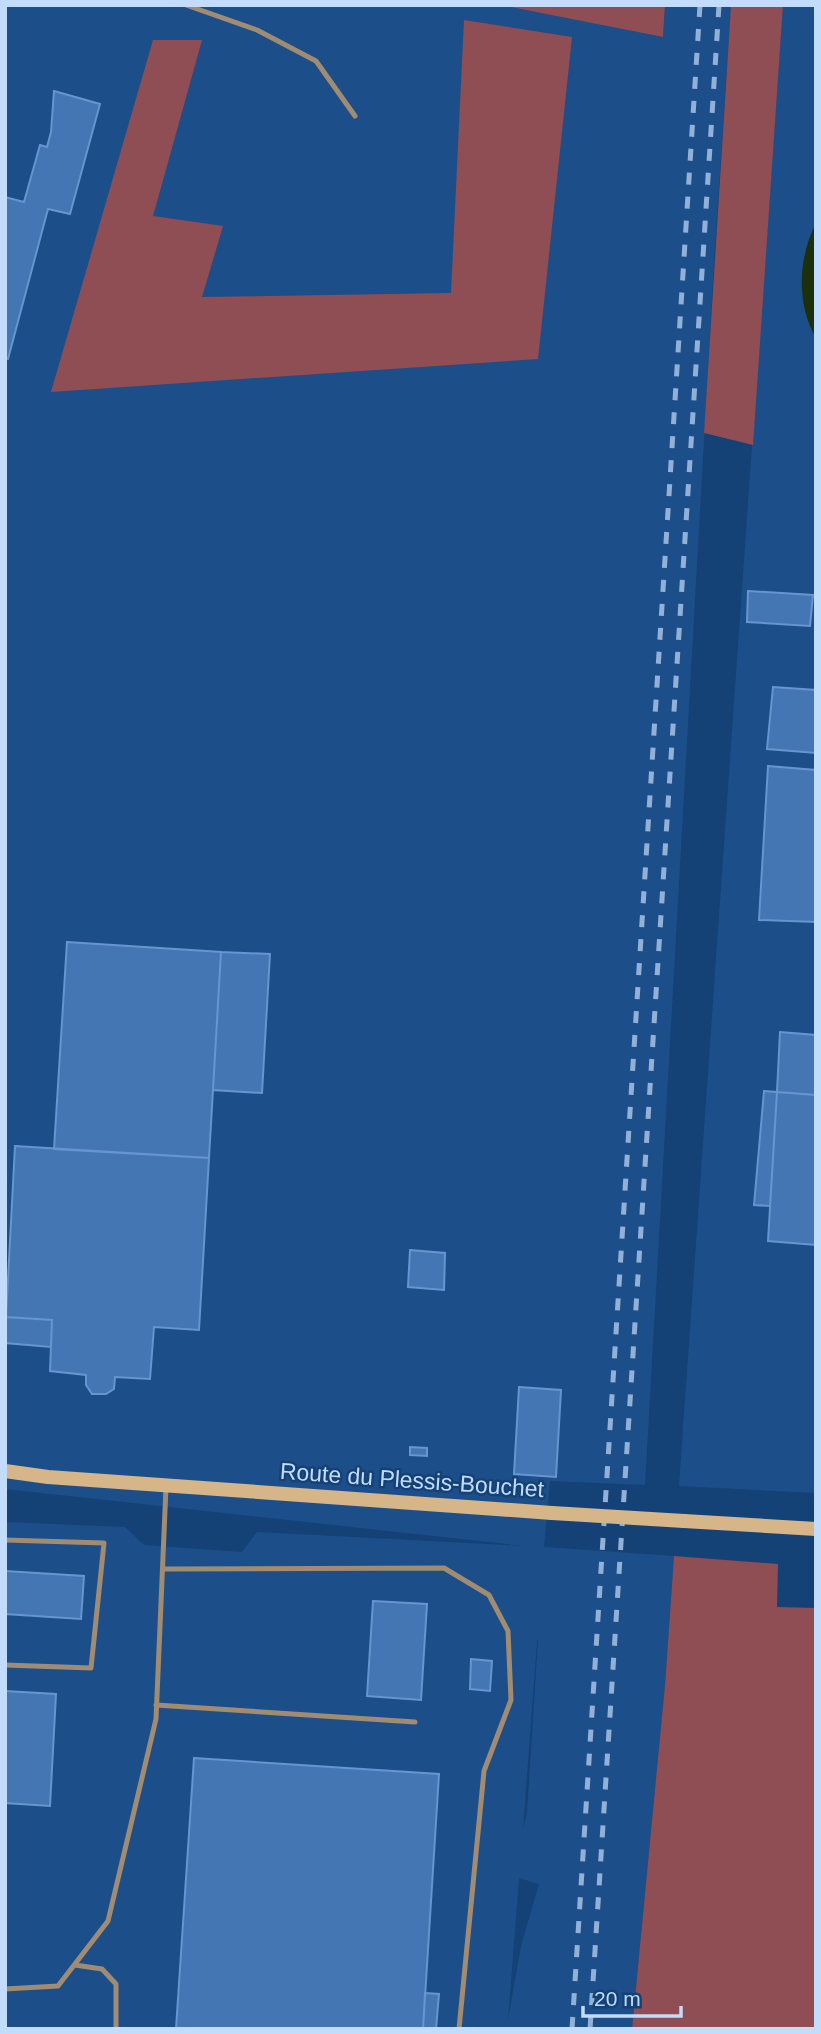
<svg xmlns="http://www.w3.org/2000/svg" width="821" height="2034" font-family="Arial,sans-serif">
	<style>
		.built { fill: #1c4f89; fill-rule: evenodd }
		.green { fill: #8e4e54 }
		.water { fill: #1b300b }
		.building { fill: #4476b3; stroke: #6695d0; stroke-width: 2 }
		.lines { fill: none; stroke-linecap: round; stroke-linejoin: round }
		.lane { stroke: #a18c71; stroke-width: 5 }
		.secondary { stroke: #d6b589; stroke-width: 14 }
		.rail { stroke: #93b1d7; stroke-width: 5; stroke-dasharray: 12 12; stroke-linecap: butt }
		.secondary-bridge { stroke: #d6b589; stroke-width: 14 }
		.labels { text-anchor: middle; stroke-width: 5; stroke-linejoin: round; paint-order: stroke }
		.street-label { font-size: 23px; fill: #c3dcfc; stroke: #144277 }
	</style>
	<rect width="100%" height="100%" fill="#144277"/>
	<path class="built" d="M5,5H500L663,37L665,5H731L714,263L645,1485L550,1481L544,1547L674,1556L665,1685L632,2029H5V1522L125,1527L144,1545L242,1552L257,1532L525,1546L5,1489ZM538,1640L527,1813L523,1829L537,1641ZM519,1878L539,1884L521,1946L508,2020Z
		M783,5H816V1493L679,1486Z"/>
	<path class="green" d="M500,5H665L663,37Z
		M731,5H783L753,445L704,433Z
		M464,20L572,37L538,359L51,392L153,40H202L153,216L223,226L202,297L451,293Z
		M674,1556L778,1564L777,1607L816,1608V2029H632L665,1685Z"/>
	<path class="water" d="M816,223V338C796,304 798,258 816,223Z"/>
	<path class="building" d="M54,91L100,104L70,214L48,209L8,359L5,358V197L24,202L40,145L47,147L51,132Z
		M748,591L813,595L810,626L747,622Z
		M773,687L816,690V753L767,749Z
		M768,766L816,770V922L759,920Z
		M67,942L221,952L209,1158L54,1149Z
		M221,952L270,954L262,1093L213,1090Z
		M780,1032L816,1035V1095L777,1092Z
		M764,1091L777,1092L770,1206L754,1205Z
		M777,1092L816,1095V1245L768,1241Z
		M15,1146L209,1158L199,1330L154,1327L150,1379L115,1377L114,1389L106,1394H92L86,1385V1375L50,1371L52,1320L6,1317Z
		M410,1250L445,1253L444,1290L408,1287Z
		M6,1317L52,1320L51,1347L5,1343Z
		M519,1387L561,1390L556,1477L514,1474Z
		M410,1447L427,1448V1456L410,1455Z
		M5,1571L84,1576L81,1619L5,1614Z
		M373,1601L427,1604L421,1700L367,1696Z
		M471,1659L492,1661L490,1691L470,1689Z
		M5,1691L56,1694L50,1806L5,1803Z
		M194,1758L439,1774L423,2029H176Z
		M425,1993L439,1994L436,2029H423Z"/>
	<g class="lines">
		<path class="lane" d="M186,5L257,30L316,61L355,116
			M5,1540L104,1543L91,1668L5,1665
			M163,1569L444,1568L489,1595L508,1631L511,1700L484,1771L459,2029
			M156,1705L415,1722
			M75,1965L102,1969L116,1984V2029
			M5,1989L58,1986L108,1921L156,1719L166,1487"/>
		<path class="secondary" d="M5,1471L48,1477L552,1513
			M684,1521L816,1529"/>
		<path class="rail" d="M572,2029L700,5
			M590,2029L719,5"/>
		<path class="secondary-bridge" d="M552,1513L684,1521"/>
	</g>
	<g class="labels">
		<g class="street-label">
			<text transform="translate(412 1480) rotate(4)" y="8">Route du Plessis-Bouchet</text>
		</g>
	</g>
	<rect width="821" height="2034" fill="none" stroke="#c3dcfc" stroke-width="14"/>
	<path d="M583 2006v10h98v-10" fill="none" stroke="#c3dcfc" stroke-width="3.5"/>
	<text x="594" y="2006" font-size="21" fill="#c3dcfc" stroke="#144277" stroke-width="5" paint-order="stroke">20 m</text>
</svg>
